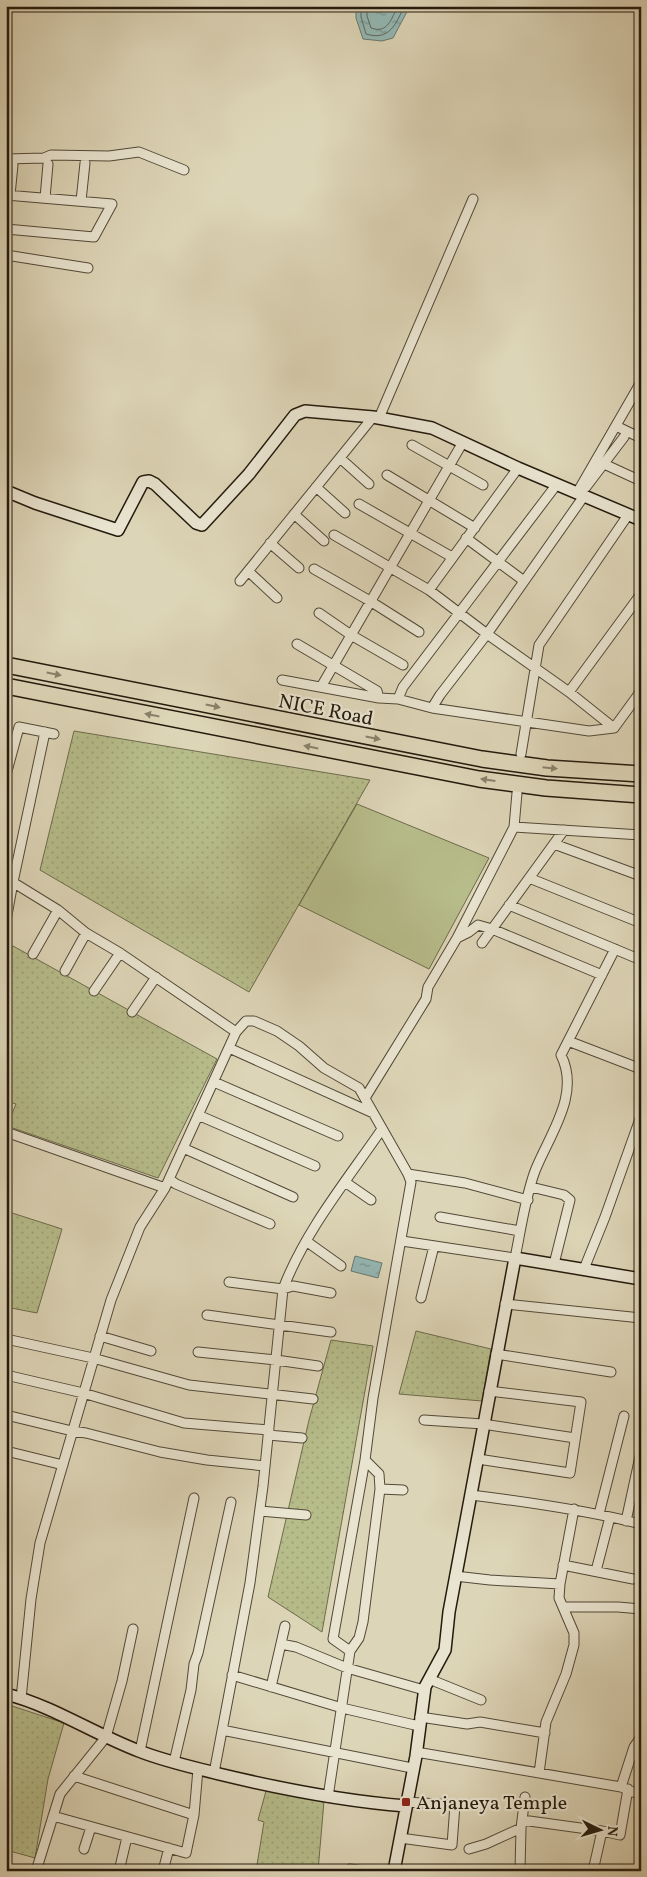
<svg xmlns="http://www.w3.org/2000/svg" width="647" height="1877" font-family="Vollkorn,serif">
	<style>
		.grass { fill: url(#grass-dots); stroke: #6d6b4c }
		.pitch { fill: #b6bc8a; stroke: #6d6b4c }
		.water { fill: url(#water-ripples); stroke: #677972 }
		.lines { fill: none; stroke-linecap: round; stroke-linejoin: round }
		.shore { stroke: #5c6961; stroke-width: 1 }
		.street-casing { stroke: #524938; stroke-width: 11 }
		.secondary-casing { stroke: #241a0d; stroke-width: 14 }
		.highway-casing { stroke: #241a0d; stroke-width: 18 }
		.street { stroke: #e9e4d0; stroke-width: 9 }
		.secondary { stroke: #e9e4d0; stroke-width: 11 }
		.highway { stroke: #ddd5b7; stroke-width: 15 }
		.oneway { fill: #8a816a }
		.poi-dot { fill: #8f2418; stroke: #e9e4d0; stroke-width: 2 }
		.labels { text-anchor: middle; stroke-width: 4.5; stroke-linejoin: round; paint-order: stroke }
		.street-label { font-size: 20px; fill: #241a0d; stroke: #e9e4d0 }
		.poi-label { font-size: 20px; fill: #241a0d; stroke: #e9e4d0; text-anchor: start }
	</style>
	<defs>
		<pattern id="grass-dots" width="8" height="8" patternUnits="userSpaceOnUse" patternTransform="scale(1.25)"><rect width="8" height="8" fill="#b6bc8a"/><path d="M2 2h.1M6 6h.1" fill="none" stroke="#9ca176" stroke-width="1.8" stroke-linecap="round"/></pattern>
		<pattern id="water-ripples" width="26" height="14" patternUnits="userSpaceOnUse" patternTransform="scale(1.25)"><rect width="26" height="14" fill="#94b8b5"/><path d="M2 4q2-2 4 0t4 0M15 11q2-2 4 0t4 0" fill="none" stroke="#799592"/></pattern>
	</defs>
	<rect width="100%" height="100%" fill="#ddd5b7"/>
	<filter id="stains"><feTurbulence type="fractalNoise" baseFrequency=".004" numOctaves="4"/><feColorMatrix values="0 0 0 0 .2 0 0 0 0 .09 0 0 0 0 .02 0 0 0 .5 -.17"/></filter>
	<radialGradient id="worn" r=".72"><stop offset=".6" stop-color="#630" stop-opacity="0"/><stop offset="1" stop-color="#630" stop-opacity=".3"/></radialGradient>
	<path class="grass" d="M74,731L370,780L249,992L40,870Z
		M13,946L217,1059L158,1178L7,1126L16,1104L6,1101V963Z
		M6,1211L62,1229L37,1313L6,1307Z
		M416,1331L491,1349L482,1401L399,1394Z
		M331,1340L373,1346L322,1632L268,1597L309,1420Z
		M6,1704L64,1723L48,1779L35,1858L6,1850Z
		M266,1791L324,1801L318,1871H256L264,1822L258,1820Z"/>
	<path class="pitch" d="M357,804L489,858L429,969L299,905Z"/>
	<path class="water" d="M356,6H410L393,38L382,41L363,39L356,18Z
		M355,1256L382,1263L378,1278L351,1271Z"/>
	<g class="lines">
		<path class="shore" d="M361,6V17L366,34C389,41 396,25 404,6
			M367,6V16L371,28C388,34 391,19 398,6"/>
		<defs>
			<path id="street" d="M6,159L44,158L51,155L109,156L139,152L184,170
				M6,195L112,204L94,237L6,229
				M10,195L13,165
				M45,198L48,164
				M81,201L85,163
				M6,255L88,268
				M379,418L473,199
				M616,426L641,438
				M412,445L483,485
				M340,458L369,484
				M604,464L641,481
				M387,475L475,528
				M316,487L345,513
				M586,487L624,437
				M577,493L641,382
				M359,504L452,557
				M294,514L324,541
				M334,535L429,590L487,634L569,692L614,728
				M466,538L524,581
				M270,543L299,568
				M314,569L370,601L419,632
				M248,571L277,598
				M240,581L373,417
				M429,590L518,468
				M319,613L351,635L403,665
				M297,644L377,691L379,698
				M282,680L379,698L398,699L432,708L589,731L614,728L641,691
				M321,687L463,442
				M569,692L641,594
				M398,699L403,687L557,484
				M432,708L440,695L487,634L584,496
				M521,754L539,645L628,515
				M6,775L19,727L54,734
				M514,827L641,835
				M554,844L641,876
				M6,878L58,910L86,933L120,953L236,1032
				M529,878L636,921
				M509,905L641,960
				M6,921L13,882L45,732
				M457,938L469,932L478,925L492,929L602,975
				M482,943L564,830
				M33,954L58,910
				M65,971L86,933
				M94,991L120,953
				M132,1012L156,977
				M568,1041L641,1069
				M229,1048L373,1113
				M214,1082L338,1136
				M365,1098L426,999L428,987L457,938L514,827L517,793
				M198,1115L315,1166
				M6,1132L165,1188
				M183,1148L293,1197
				M408,1174L465,1183L528,1200
				M169,1179L176,1184L270,1224
				M345,1182L371,1200
				M531,1187L564,1195L570,1200L554,1264
				M440,1217L520,1231
				M306,1241L341,1266
				M402,1241L515,1258C521,1229 525,1198 535,1171C549,1135 581,1095 561,1055L615,949
				M584,1269L605,1217L641,1116
				M229,1282L283,1289L293,1286L331,1293
				M421,1298L434,1246
				M505,1304L641,1318
				M207,1315L331,1332
				M100,1336L151,1351
				M6,1339L93,1358L189,1385L313,1399
				M198,1352L276,1360L318,1366
				M496,1354L611,1372
				M6,1375L83,1393L184,1423L269,1430
				M6,1415L72,1431L86,1433L160,1452L207,1460L265,1466
				M424,1420L483,1424L575,1438
				M268,1435L302,1438
				M6,1451L63,1465
				M478,1459L570,1473L581,1402L489,1391
				M380,1489L403,1490
				M471,1495C528,1502 585,1510 641,1524
				M260,1511L306,1515
				M599,1514L624,1416
				M626,1521L641,1452
				M563,1565L633,1579
				M596,1571L610,1517
				M455,1576L490,1580L560,1584
				M563,1607H618L641,1609
				M281,1644L296,1647L347,1668L424,1690
				M350,1651L333,1639L365,1460
				M232,1675L342,1708L419,1726
				M429,1679L481,1700
				M271,1687L285,1626
				M21,1699L31,1599L40,1543L111,1300L140,1227L165,1188L236,1032L246,1021H254L277,1031L299,1046L324,1068L359,1088L408,1174L411,1182L373,1398L365,1460L379,1474L380,1489L363,1622L359,1638L350,1651L328,1797
				M420,1717L467,1724L480,1722L545,1733
				M222,1730L412,1768
				M140,1751L194,1498
				M416,1756L418,1754L422,1753L621,1787L641,1795
				M174,1762L191,1690L194,1664L198,1653L231,1502
				M214,1773L250,1583L263,1486L283,1289C305,1231 347,1180 382,1129
				M539,1773L546,1722L566,1674L574,1645V1633L559,1598L560,1584L574,1509
				M74,1776L194,1815
				M621,1787L634,1747L641,1737
				M53,1816L186,1853L194,1815L198,1769
				M522,1820L602,1831L620,1835L628,1789
				M400,1838L452,1845L455,1805L406,1802
				M84,1849L91,1827
				M469,1849L486,1844L521,1828
				M350,1869L365,1871
				M6,1870L11,1871
				M36,1871L60,1794L106,1737L122,1681L133,1629
				M119,1871L127,1837
				M163,1871L169,1848
				M520,1871L521,1828L525,1797
				M593,1871L602,1831"/>
			<path id="secondary" d="M6,491L35,503L118,530L143,482L149,481L155,484L196,523L202,525L249,474L295,415L305,411L373,417L432,428L518,468L641,520
				M6,1694C53,1706 94,1734 139,1751C164,1761 192,1767 219,1774C281,1789 342,1801 406,1806
				M394,1871L416,1756L425,1687L445,1650L449,1612L515,1258L641,1279"/>
			<path id="highway" d="M6,665L482,759L547,768L641,774
				M6,686L479,779L546,788L641,795"/>
		</defs>
		<use href="#street" class="street-casing"/>
		<use href="#secondary" class="secondary-casing"/>
		<use href="#highway" class="highway-casing"/>
		<use href="#street" class="street"/>
		<use href="#secondary" class="secondary"/>
		<use href="#highway" class="highway"/>
	</g>
	<defs><path id="oneway-solid" d="M-6-.8H1V-3.2L6.5 0L1 3.2V.8H-6Z" transform="scale(1.25)"/></defs>
	<g class="oneway">
		<use href="#oneway-solid" transform="translate(54 674) rotate(11)"/>
		<use href="#oneway-solid" transform="translate(213 706) rotate(12)"/>
		<use href="#oneway-solid" transform="translate(152 715) rotate(-169)"/>
		<use href="#oneway-solid" transform="translate(373 738) rotate(11)"/>
		<use href="#oneway-solid" transform="translate(311 747) rotate(-169)"/>
		<use href="#oneway-solid" transform="translate(550 768) rotate(6)"/>
		<use href="#oneway-solid" transform="translate(488 780) rotate(-172)"/>
	</g>
	<rect class="poi-dot" x="401" y="1797" width="10" height="10" rx="2.5"/>
	<g class="labels">
		<g class="street-label">
			<text transform="translate(326 709) rotate(11)" y="7">NICE Road</text>
		</g>
		<g class="poi-label">
			<text x="416" y="1809">Anjaneya Temple</text>
		</g>
	</g>
	<rect width="647" height="1877" fill="none" stroke="#ddd5b7" stroke-width="25"/>
	<rect x="8" y="8" width="632" height="1862" fill="none" stroke="#241a0d" stroke-width="2.5"/>
	<rect x="12" y="12" width="622" height="1852" fill="none" stroke="#241a0d"/>
	<g transform="translate(600 1830) rotate(95)" stroke="#e9e4d0" stroke-width="4" paint-order="stroke">
	<path d="M0-4L9 19L0 12L-9 19Z" fill="#241a0d"/>
	<text y="-8" font-size="14" font-weight="bold" text-anchor="middle" fill="#241a0d">N</text>
	</g>
	<rect width="100%" height="100%" filter="url(#stains)"/>
	<rect width="100%" height="100%" fill="url(#worn)"/>
</svg>
